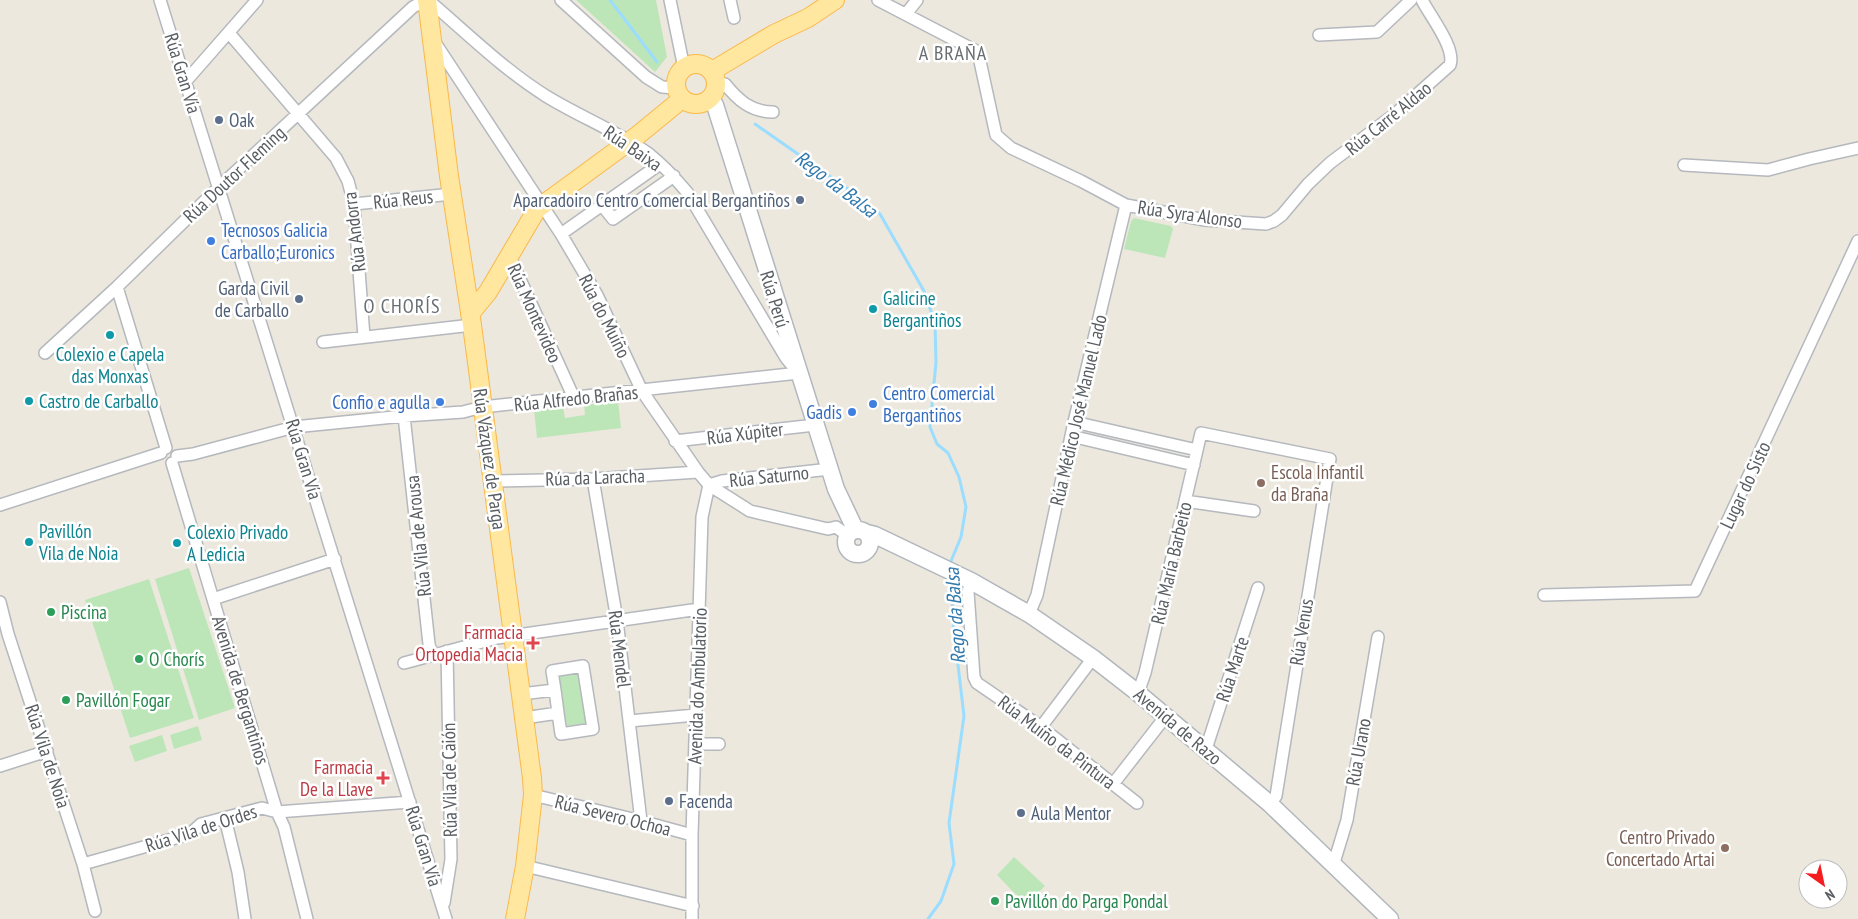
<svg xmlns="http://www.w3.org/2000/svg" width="1858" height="919" font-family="'PT Sans Narrow',sans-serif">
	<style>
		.green { fill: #bde6b8 }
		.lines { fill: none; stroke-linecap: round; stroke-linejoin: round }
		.stream { stroke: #9bddff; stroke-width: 3 }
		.street-casing { stroke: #b5b8bd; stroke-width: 14 }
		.secondary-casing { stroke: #b2b7bd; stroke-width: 19 }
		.primary-casing { stroke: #fab84a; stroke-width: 20 }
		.street { stroke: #fff; stroke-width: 11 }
		.secondary { stroke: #fff; stroke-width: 16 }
		.primary { stroke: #ffe7a0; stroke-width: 18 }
		.service-dot { fill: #5c6f8a; stroke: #fff; stroke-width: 2 }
		.shop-dot { fill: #3f7fe0; stroke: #fff; stroke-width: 2 }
		.culture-dot { fill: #0f9aa8; stroke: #fff; stroke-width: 2 }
		.education-dot { fill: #8d6e63; stroke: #fff; stroke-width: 2 }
		.leisure-dot { fill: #2e9e5b; stroke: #fff; stroke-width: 2 }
		.health-dot { fill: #e0444e; stroke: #fff; stroke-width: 2 }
		.labels { text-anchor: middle; stroke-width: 5; stroke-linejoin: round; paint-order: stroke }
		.street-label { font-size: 19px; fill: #585d61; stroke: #fff }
		.service-label { font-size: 19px; fill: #4e5e75; stroke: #fff; text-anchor: start }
		.shop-label { font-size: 19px; fill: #366cbe; stroke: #fff; text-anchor: start }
		.culture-label { font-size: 19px; fill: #0d838f; stroke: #fff; text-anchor: start }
		.education-label { font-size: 19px; fill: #785e54; stroke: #fff; text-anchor: start }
		.leisure-label { font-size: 19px; fill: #27864d; stroke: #fff; text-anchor: start }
		.health-label { font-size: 19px; fill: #be3a42; stroke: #fff; text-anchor: end }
		.neighbourhood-label { font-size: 20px; letter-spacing: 1px; fill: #686f73; stroke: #fff }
		.water-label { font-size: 20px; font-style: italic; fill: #327aad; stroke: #fff }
	</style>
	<rect width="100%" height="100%" fill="#ece8de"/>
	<path class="green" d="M576,0H656L667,57L655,72Z
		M1134,218L1171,226L1173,229L1165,258L1124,249L1131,221Z
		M618,401L621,428L537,438L534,410L563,407L565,418L585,415L584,405Z
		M189,568L235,708L199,720L155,579Z
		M149,579L194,718L130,738L85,600Z
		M579,669L589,723L567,726L558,673Z
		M198,726L202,740L174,749L170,735Z
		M162,735L167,751L135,762L129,746Z
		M1014,857L1045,886L1026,905L997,875Z"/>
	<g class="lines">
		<path class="stream" d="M610,0L657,62
			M755,124L855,194L880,214L924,291L935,323L936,362L930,427L937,444L948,453L959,477L966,507L961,537L951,561V566
			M928,919L941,901L954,864L949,823L964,716L954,631L951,577"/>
		<defs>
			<path id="street" d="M160,0L446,919
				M428,0C467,33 503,69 546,96C580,117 617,131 649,154C663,165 675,178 687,192L786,358L796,370
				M561,0L646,77L662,87L676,88
				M670,0L684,68
				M730,0L734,18
				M878,0L978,52L996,135L1011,148L1081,181L1126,205L1205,220L1266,224L1274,221L1282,215L1308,184L1330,163L1395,114L1450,65C1456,48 1430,16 1422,0
				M906,14L917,0
				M229,33L336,158L348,181L354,204L364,337
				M1319,35L1377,32L1411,0
				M434,41L561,234L597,295L642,391L698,472L709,485L750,511L828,529L836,527L847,535
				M186,81L257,0
				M717,84H725C738,100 751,112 773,112
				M1684,165L1768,170L1809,159L1858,148
				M354,204L452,194
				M602,205L613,219L674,176
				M561,234L660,164
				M509,255L574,398
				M117,287L166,448
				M323,342L472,325
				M45,353L117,287L218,188L413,7L426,0
				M404,416L429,644L432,655
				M1074,422L1197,450
				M1071,436L1194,465
				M675,441L815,425
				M177,456L193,454L294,427L404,416L463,412L482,407L799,373
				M172,463L277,812L284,827L307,919
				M593,479L617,620L641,821
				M492,481L593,479L698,472
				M709,485L722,481L830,469
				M1185,501L1254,511
				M0,505L161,453
				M971,581L968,592L974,677L977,683L1041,727L1137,803
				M1544,595L1695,591L1858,241
				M213,599L335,559
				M0,602L8,634L83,864L95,911
				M1029,614L1037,595L1074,422L1126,205
				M404,663L497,638L699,609
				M555,690L558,713
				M1138,693L1145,673L1201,433L1330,459L1276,796L1270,804
				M521,694L555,690L552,671L583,666L593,729L561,734L558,713L524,718
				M629,721L696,715
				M1041,727L1093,658
				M695,744H719
				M1206,749L1258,588
				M0,766L47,751
				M1113,784L1166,716
				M533,795L641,821L692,835
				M225,818L238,872L245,919
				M83,864L190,834L201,824L262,808L277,812L410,802
				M525,866L693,906
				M1333,866L1347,820L1378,637
				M444,903L451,859L447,651
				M692,919V835L702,517L709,485"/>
			<path id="secondary" d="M708,101L715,105L836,489L855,529
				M846 542a12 12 0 1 1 24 0a12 12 0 1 1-24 0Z
				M867,533L875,535L971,581L1029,614L1093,658L1138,693L1270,804L1390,919"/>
			<path id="primary" d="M427,0L449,176L472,325L532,778L533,795L525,866L515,919
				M676 84a20 20 0 1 1 40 0a20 20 0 1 1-40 0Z
				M712,71L774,34L808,18L835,0
				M470,314L488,292L537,209L638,135L682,99"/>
		</defs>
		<use href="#street" class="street-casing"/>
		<use href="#secondary" class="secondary-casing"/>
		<use href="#primary" class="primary-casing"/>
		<use href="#street" class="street"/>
		<use href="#secondary" class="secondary"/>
		<use href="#primary" class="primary"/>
	</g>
	<g class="service-dot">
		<circle cx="219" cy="120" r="5"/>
		<circle cx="800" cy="200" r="5"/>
		<circle cx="299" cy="299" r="5"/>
		<circle cx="669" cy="801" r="5"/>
		<circle cx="1021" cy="813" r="5"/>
	</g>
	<g class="shop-dot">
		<circle cx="211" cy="241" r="5"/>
		<circle cx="440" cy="402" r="5"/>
		<circle cx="873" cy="404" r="5"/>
		<circle cx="852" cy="412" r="5"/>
	</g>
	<g class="culture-dot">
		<circle cx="873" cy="309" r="5"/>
		<circle cx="110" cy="335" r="5"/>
		<circle cx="29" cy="401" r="5"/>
		<circle cx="29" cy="542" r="5"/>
		<circle cx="177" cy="543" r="5"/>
	</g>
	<g class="education-dot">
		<circle cx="1261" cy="483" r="5"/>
		<circle cx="1725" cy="848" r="5"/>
	</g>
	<g class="leisure-dot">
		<circle cx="51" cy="612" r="5"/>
		<circle cx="139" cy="659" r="5"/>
		<circle cx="66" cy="700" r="5"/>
		<circle cx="995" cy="901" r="5"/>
	</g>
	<g class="health-dot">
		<path d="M530.5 635.5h5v5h5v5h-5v5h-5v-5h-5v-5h5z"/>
		<path d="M380.5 770.5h5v5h5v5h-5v5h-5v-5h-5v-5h5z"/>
	</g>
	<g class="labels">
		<g class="street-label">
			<text transform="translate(183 73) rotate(73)" y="7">Rúa Gran Vía</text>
			<text transform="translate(1388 118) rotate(-39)" y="7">Rúa Carré Aldao</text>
			<text transform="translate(633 148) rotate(34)" y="7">Rúa Baixa</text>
			<text transform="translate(234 174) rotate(-43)" y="7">Rúa Doutor Fleming</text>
			<text transform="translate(403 199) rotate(-6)" y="7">Rúa Reus</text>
			<text transform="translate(1190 214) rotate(8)" y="7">Rúa Syra Alonso</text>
			<text transform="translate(354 232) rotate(-97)" y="7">Rúa Andorra</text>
			<text transform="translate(775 299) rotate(73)" y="7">Rúa Perú</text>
			<text transform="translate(535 313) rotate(66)" y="7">Rúa Montevideo</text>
			<text transform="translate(605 316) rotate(63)" y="7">Rúa do Muíño</text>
			<text transform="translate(576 398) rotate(-6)" y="7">Rúa Alfredo Brañas</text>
			<text transform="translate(1078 410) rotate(-77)" y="7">Rúa Médico José Manuel Lado</text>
			<text transform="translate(745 433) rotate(-7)" y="7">Rúa Xúpiter</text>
			<text transform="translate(304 459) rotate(73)" y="7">Rúa Gran Vía</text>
			<text transform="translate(490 459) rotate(82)" y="7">Rúa Vázquez de Parga</text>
			<text transform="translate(769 476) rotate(-6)" y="7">Rúa Saturno</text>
			<text transform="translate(595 477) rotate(-2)" y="7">Rúa da Laracha</text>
			<text transform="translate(1745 485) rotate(-65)" y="7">Lugar do Sisto</text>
			<text transform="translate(418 536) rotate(-96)" y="7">Rúa Vila de Arousa</text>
			<text transform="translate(1171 563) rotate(-77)" y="7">Rúa María Barbeito</text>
			<text transform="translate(1301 632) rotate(-81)" y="7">Rúa Venus</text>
			<text transform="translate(620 649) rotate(83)" y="7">Rúa Mendel</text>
			<text transform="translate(1232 669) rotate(-72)" y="7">Rúa Marte</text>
			<text transform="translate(697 686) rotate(-88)" y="7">Avenida do Ambulatorio</text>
			<text transform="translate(241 690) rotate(73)" y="7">Avenida de Bergantiños</text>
			<text transform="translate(1178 726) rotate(40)" y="7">Avenida de Razo</text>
			<text transform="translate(1057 742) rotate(37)" y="7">Rúa Muíño da Pintura</text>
			<text transform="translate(1358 752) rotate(-80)" y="7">Rúa Urano</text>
			<text transform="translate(48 756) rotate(72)" y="7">Rúa Vila de Noia</text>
			<text transform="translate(449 780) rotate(-91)" y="7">Rúa Vila de Caión</text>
			<text transform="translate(613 815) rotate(14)" y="7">Rúa Severo Ochoa</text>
			<text transform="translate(201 828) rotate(-18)" y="7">Rúa Vila de Ordes</text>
			<text transform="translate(424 846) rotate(73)" y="7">Rúa Gran Vía</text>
		</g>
		<g class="service-label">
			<text x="229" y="127">Oak</text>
			<text x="790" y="207" text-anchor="end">Aparcadoiro Centro Comercial Bergantiños</text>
			<text x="289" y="295" text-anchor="end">Garda Civil<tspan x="289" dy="22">de Carballo</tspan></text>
			<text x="679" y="808">Facenda</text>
			<text x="1031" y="820">Aula Mentor</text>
		</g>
		<g class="shop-label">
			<text x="221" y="237">Tecnosos Galicia<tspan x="221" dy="22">Carballo;Euronics</tspan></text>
			<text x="883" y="400">Centro Comercial<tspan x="883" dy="22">Bergantiños</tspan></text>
			<text x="430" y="409" text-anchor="end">Confio e agulla</text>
			<text x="842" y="419" text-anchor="end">Gadis</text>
		</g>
		<g class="culture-label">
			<text x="883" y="305">Galicine<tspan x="883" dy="22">Bergantiños</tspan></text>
			<text x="110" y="361" text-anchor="middle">Colexio e Capela<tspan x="110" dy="22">das Monxas</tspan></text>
			<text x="39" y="408">Castro de Carballo</text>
			<text x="39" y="538">Pavillón<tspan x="39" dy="22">Vila de Noia</tspan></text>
			<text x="187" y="539">Colexio Privado<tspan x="187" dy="22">A Ledicia</tspan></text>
		</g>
		<g class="education-label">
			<text x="1271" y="479">Escola Infantil<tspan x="1271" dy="22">da Braña</tspan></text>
			<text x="1715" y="844" text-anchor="end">Centro Privado<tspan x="1715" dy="22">Concertado Artai</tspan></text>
		</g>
		<g class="leisure-label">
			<text x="61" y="619">Piscina</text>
			<text x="149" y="666">O Chorís</text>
			<text x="76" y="707">Pavillón Fogar</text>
			<text x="1005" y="908">Pavillón do Parga Pondal</text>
		</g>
		<g class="health-label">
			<text x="523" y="639">Farmacia<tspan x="523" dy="22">Ortopedia Macia</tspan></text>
			<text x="373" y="774">Farmacia<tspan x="373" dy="22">De la Llave</tspan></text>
		</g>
		<g class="neighbourhood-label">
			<text x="953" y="60">A BRAÑA</text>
			<text x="402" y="313">O CHORÍS</text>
		</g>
		<g class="water-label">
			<text transform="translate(836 184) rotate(37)" y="7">Rego da Balsa</text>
			<text transform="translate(955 616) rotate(-94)" y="7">Rego da Balsa</text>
		</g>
	</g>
	<g transform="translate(1823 884) rotate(147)"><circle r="24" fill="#ffffff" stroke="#bcbec0"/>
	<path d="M0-4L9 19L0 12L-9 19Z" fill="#f41d20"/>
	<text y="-8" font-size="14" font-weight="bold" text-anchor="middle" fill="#585d61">N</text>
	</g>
</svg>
